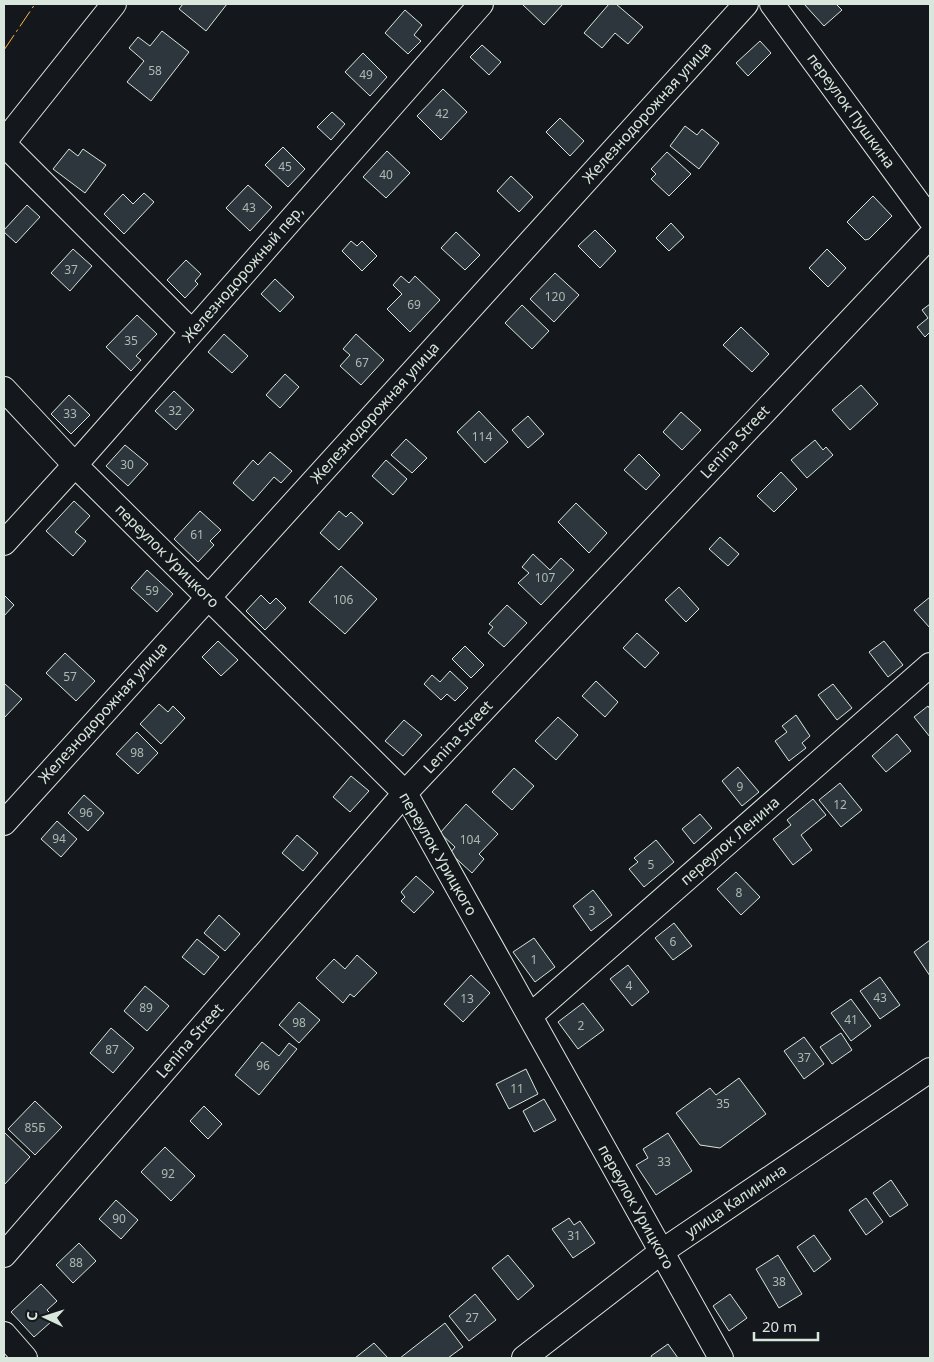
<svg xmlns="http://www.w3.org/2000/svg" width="934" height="1362" font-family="'Noto Sans',sans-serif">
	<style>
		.building { fill: #2c363c; stroke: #d8e6dc }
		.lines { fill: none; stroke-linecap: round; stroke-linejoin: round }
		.minor-casing { stroke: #d8e6dc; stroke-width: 26 }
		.minor { stroke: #14181c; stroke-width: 24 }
		.power { stroke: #ffb74d; stroke-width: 1; stroke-dasharray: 18 4 2.5 4; stroke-linecap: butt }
		.labels { text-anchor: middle; stroke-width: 4; stroke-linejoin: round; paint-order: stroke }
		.number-label { font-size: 12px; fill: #adbab4 }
		.street-label { font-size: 15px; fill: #d8e6dc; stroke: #14181c }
	</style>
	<rect width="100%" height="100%" fill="#14181c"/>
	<path class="building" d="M183,4H227L206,31L179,9Z
		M522,4H563L544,25Z
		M609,4H616L643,27L628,44L615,33L602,48L584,33Z
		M804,4H836L842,10L824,26Z
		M405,10L422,25L414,35L421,41L408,54L385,33Z
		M162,31L189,52L151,101L127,82L144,61L129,48L138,37L150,46Z
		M760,41L771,53L748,76L736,63Z
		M482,45L501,62L489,75L470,57Z
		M363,53L387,77L370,96L345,72Z
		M443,89L467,112L441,140L417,116Z
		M332,112L345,124L331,140L317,127Z
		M560,118L584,141L570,156L546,132Z
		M685,126L697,135L702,129L719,143L699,169L670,146Z
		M283,147L305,169L288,187L265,165Z
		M69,149L78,156L83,149L106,165L85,193L53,169Z
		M387,151L410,173L386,198L363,177Z
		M667,152L691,174L669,196L651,179L656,174L651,169Z
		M511,176L533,197L519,212L497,191Z
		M248,185L272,207L250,231L226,208Z
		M144,193L154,202L124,234L104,214L123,194L133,204Z
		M873,196L892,216L869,239L865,240L847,222Z
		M27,205L40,217L16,243L4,232V230Z
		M671,223L684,237L669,251L656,238Z
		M595,230L616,251L600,268L578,246Z
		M456,232L480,255L465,270L441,248Z
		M351,241L357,246L362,241L377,256L362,271L342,251Z
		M73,249L92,266L70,291L51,273Z
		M827,249L846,268L828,287L809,268Z
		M186,260L201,274L195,281L198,284L185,298L167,280Z
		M555,273L579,295L554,322L530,299Z
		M401,276L409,283L415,276L440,300L410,332L387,309L402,294L393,285Z
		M275,279L294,297L280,312L261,294Z
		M930,304V332L925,337L917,327L928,318L922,310Z
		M522,305L549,331L532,349L505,323Z
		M137,315L157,334L136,356L141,360L131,371L106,347Z
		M741,327L769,354L752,372L723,345Z
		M224,334L248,356L232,373L208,352Z
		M356,334L384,360L361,385L340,366L350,355L343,349Z
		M285,374L299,387L280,408L266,395Z
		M861,385L878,404L850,430L832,410Z
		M174,391L194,410L176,430L155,411Z
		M69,395L90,415L71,434L51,414Z
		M479,411L508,442L485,463L457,432Z
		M681,412L701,430L682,450L663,432Z
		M528,416L544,434L528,448L512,430Z
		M406,439L427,458L412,473L391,455Z
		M815,440L823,450L826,447L833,455L807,478L791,460Z
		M125,445L148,464L128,486L106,466Z
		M270,452L292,471L281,483L274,477L253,501L233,483L253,460L258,465Z
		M639,454L660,475L646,490L624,470Z
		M386,460L407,479L393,495L372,476Z
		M781,472L797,489L774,512L757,496Z
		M74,501L90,516L75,532L86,541L73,556L46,531Z
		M576,503L607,533L589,553L558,522Z
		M200,511L221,530L210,541L214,545L198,562L174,539Z
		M339,511L346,517L351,512L363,523L339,550L320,533Z
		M720,537L739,554L728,566L709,549Z
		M533,554L550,570L561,558L574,570L541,605L518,583L529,573L522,567Z
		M341,566L377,599L345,634L309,602Z
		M147,570L173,594L157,612L131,588Z
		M679,587L699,609L686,622L665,600Z
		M4,595L14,605L4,616Z
		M261,595L270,604L276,598L286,608L265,630L246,611Z
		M930,597V628L914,610Z
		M507,605L527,623L504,647L488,633L493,627L489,624Z
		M637,633L659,653L645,668L623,648Z
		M218,641L238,660L221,676L202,657Z
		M884,641L903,665L888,677L869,652Z
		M465,646L484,665L471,678L452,659Z
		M65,653L95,681L76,701L46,673Z
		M450,671L468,688L455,701L447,694L441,700L424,684L432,675L440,682Z
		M596,681L618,702L605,717L582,696Z
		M5,684L22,699L4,718V685Z
		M833,684L852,708L837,720L818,695Z
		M159,704L168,712L173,706L185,718L161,744L140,724Z
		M928,706L930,709V737L914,717Z
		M796,715L810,736L802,743L806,748L789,761L775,741L787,732L782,726Z
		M558,717L578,735L556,760L535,741Z
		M404,720L422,735L403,756L385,741Z
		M137,732L158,753L138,774L116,754Z
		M897,734L911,751L886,772L872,756Z
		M738,767L759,792L742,806L722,781Z
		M514,768L534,786L512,810L492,792Z
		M351,776L369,791L350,812L333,797Z
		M840,783L862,810L841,827L819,800Z
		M84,795L104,813L88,831L68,813Z
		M813,799L826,815L801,835L812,850L793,865L773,839L791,825L787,820Z
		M466,804L498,834L479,854L484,859L472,873L450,853L455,847L440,833Z
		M700,814L712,828L694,844L682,829Z
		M57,821L77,839L61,857L41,839Z
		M297,835L318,853L303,871L282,853Z
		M656,840L674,862L644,887L629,869L638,862L634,858Z
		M736,872L760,897L741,915L717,889Z
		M416,876L434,892L414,913L401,901L405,897L401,892Z
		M593,890L612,915L591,931L573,906Z
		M219,915L240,934L225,951L204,933Z
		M674,923L692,946L673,960L655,938Z
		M534,938L555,967L535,982L513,952Z
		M197,939L219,957L204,975L182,957Z
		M930,940V976L914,952Z
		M357,955L377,973L354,997L350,994L343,1003L316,978L334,959L345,969Z
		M628,965L649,992L632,1006L610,979Z
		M471,975L490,993L463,1022L444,1004Z
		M880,977L900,1005L880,1019L860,991Z
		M145,986L169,1006L147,1031L124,1011Z
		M851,999L871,1026L851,1041L831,1013Z
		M299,1002L320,1020L299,1043L279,1025Z
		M583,1003L604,1030L578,1049L558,1022Z
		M111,1028L134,1048L113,1073L90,1053Z
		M841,1033L852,1050L832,1064L820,1047Z
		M804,1037L824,1064L804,1079L784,1051Z
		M262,1042L279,1056L289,1043L297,1049L259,1095L235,1075Z
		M526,1069L538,1094L509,1109L496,1084Z
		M739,1078L766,1114L720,1148L700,1145L676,1113L710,1088L716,1095Z
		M544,1099L556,1120L534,1132L523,1111Z
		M35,1101L62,1127L35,1155L8,1129Z
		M204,1106L222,1124L208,1139L190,1121Z
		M4,1132L30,1157L4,1185Z
		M668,1133L692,1171L656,1195L636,1165L648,1158L643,1149Z
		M165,1147L195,1176L171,1201L141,1172Z
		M891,1180L908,1205L890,1217L873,1193Z
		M866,1198L883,1222L866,1235L849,1210Z
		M116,1200L138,1220L121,1239L99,1219Z
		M569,1218L574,1225L580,1221L595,1243L573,1258L552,1229Z
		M814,1235L831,1259L814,1272L797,1247Z
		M79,1243L96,1261L73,1283L56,1265Z
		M508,1255L534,1286L518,1300L492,1268Z
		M778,1255L802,1294L779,1308L756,1269Z
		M41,1284L57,1301L47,1310L51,1314L48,1316L52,1321L34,1337L11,1312Z
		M475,1294L496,1320L469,1341L449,1316Z
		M730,1294L747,1318L729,1331L713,1306Z
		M445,1323L463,1347L448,1358H400Z
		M374,1343L388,1358H355Z
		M668,1344L678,1358H652L651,1356Z"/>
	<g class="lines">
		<defs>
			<path id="minor" d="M772,4L930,219
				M4,142L114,4
				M4,144L192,332
				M4,389L75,465L405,793L721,1358
				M4,543L75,465L481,4
				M4,823L746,4
				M530,1016L930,665
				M4,1255L405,793L930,236
				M4,1334L25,1358
				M524,1358L661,1252L930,1070"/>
		</defs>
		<use href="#minor" class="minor-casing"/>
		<use href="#minor" class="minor"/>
		<path class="power" d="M4,50L35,4"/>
	</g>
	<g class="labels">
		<g class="number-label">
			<text x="155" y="75">58</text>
			<text x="366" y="79">49</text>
			<text x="442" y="118">42</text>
			<text x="285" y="171">45</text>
			<text x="386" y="179">40</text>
			<text x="249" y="212">43</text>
			<text x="71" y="274">37</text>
			<text x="555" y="301">120</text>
			<text x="414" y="309">69</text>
			<text x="131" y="345">35</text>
			<text x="362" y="367">67</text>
			<text x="175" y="415">32</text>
			<text x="70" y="418">33</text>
			<text x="482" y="441">114</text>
			<text x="127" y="469">30</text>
			<text x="197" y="539">61</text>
			<text x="545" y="582">107</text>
			<text x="152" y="595">59</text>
			<text x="343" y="604">106</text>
			<text x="70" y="681">57</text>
			<text x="137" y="757">98</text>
			<text x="740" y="791">9</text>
			<text x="840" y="809">12</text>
			<text x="86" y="817">96</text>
			<text x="59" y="843">94</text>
			<text x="470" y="844">104</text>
			<text x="651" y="869">5</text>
			<text x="739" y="897">8</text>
			<text x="592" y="915">3</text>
			<text x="673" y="946">6</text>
			<text x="534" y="964">1</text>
			<text x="629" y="990">4</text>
			<text x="880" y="1002">43</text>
			<text x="467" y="1003">13</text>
			<text x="146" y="1012">89</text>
			<text x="851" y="1024">41</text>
			<text x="299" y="1027">98</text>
			<text x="581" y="1030">2</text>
			<text x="112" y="1054">87</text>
			<text x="804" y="1062">37</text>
			<text x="263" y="1070">96</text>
			<text x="517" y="1093">11</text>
			<text x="723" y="1108">35</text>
			<text x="35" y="1132">85Б</text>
			<text x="664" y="1166">33</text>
			<text x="168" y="1178">92</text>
			<text x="119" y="1223">90</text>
			<text x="574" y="1240">31</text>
			<text x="76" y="1267">88</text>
			<text x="779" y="1286">38</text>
			<text x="472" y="1322">27</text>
		</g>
		<g class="street-label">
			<text transform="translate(851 111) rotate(54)" y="5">переулок Пушкина</text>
			<text transform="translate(647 113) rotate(-48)" y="5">Железнодорожная улица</text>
			<text transform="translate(243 274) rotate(-49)" y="5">Железнодорожный пер,</text>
			<text transform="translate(375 413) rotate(-48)" y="5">Железнодорожная улица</text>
			<text transform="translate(735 442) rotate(-47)" y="5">Lenina Street</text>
			<text transform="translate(167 556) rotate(45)" y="5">переулок Урицкого</text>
			<text transform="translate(103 713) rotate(-48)" y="5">Железнодорожная улица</text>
			<text transform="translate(458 737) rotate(-47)" y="5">Lenina Street</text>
			<text transform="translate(730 841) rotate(-41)" y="5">переулок Ленина</text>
			<text transform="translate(438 854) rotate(60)" y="5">переулок Урицкого</text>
			<text transform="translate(190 1041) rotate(-49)" y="5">Lenina Street</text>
			<text transform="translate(736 1201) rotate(-34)" y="5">улица Калинина</text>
			<text transform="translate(636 1207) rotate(61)" y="5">переулок Урицкого</text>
		</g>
	</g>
	<rect width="934" height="1362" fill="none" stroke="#d8e6dc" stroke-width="10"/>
	<g transform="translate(45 1317) rotate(274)" stroke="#14181c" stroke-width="4" paint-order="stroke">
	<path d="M0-4L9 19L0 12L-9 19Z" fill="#d8e6dc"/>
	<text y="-8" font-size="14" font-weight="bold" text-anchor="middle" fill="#d8e6dc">С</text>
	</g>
	<path d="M754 1332v8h64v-8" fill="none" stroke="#d8e6dc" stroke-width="2.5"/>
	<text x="762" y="1332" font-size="15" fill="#d8e6dc" stroke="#14181c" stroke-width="4" paint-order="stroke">20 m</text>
</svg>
